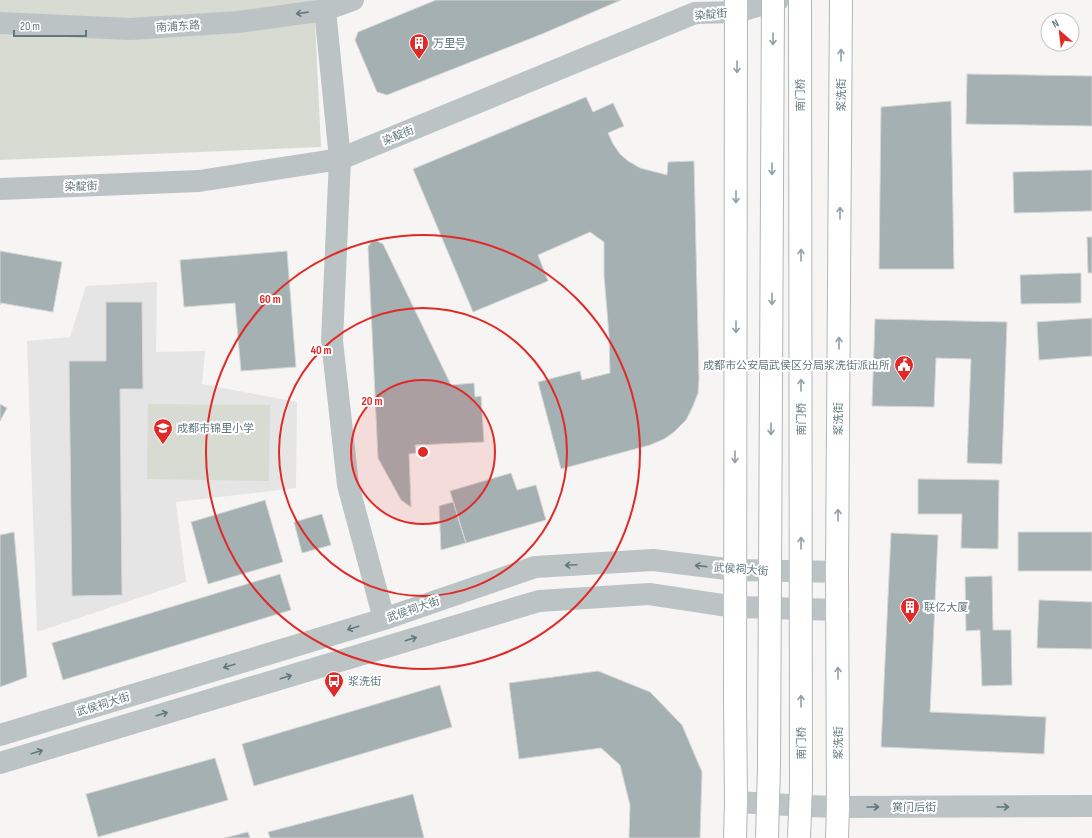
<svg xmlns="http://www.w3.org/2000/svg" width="1092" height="838" font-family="'Sofia Sans Condensed','Noto Sans SC',sans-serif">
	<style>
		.built { fill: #e4e5e4 }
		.green { fill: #d7dbd2 }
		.building { fill: #a4b0b2; stroke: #d7d7d5 }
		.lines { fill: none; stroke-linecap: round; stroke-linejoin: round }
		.major-casing { stroke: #b0b7b9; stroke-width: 24 }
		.minor { stroke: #bcc3c5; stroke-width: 22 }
		.major { stroke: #fff; stroke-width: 22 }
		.major-bridge-casing { stroke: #b0b7b9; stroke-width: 24; stroke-linecap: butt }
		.major-bridge { stroke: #fff; stroke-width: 22 }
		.oneway { stroke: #61787d }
		.oneway2 { stroke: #90a0a4 }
		.ring { fill: none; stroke: #e12927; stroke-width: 2 }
		.labels { text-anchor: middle; stroke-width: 4; stroke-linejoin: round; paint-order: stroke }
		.street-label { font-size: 11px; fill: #61787d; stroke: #fff }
		.poi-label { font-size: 11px; fill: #61787d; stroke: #fff; text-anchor: start }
		.centre { fill: #e12927; stroke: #fff; stroke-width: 2 }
		.ring-label { font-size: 12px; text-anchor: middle; font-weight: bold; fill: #e12927; stroke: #fff; stroke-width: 4; stroke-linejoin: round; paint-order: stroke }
	</style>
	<rect width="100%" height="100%" fill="#f6f5f3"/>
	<path class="built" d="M157,282L156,352L205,351L202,384L297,402L296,488L176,502L186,582L37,632L27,341L70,337L86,286Z"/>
	<path class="green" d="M0,0H314L321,147L0,160Z
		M148,404L270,405L269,481L147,479Z"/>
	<path class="building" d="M436,0H621L542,34L387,95L377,92L355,40L358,32Z
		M967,74L1092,76V126L966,124Z
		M586,97L593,112L613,103L624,126L608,133L613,144L620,154L628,161L640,168L667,175L668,162L694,161L699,379L698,393L693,406L686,420L674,432L664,439L650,445L561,469L538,382L580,371L582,380L610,373L609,335L604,275V242L590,232L538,255L548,281L473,312L413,169Z
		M951,101L954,269H879L881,107Z
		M1092,170V211L1014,213L1013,172Z
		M1087,237H1092V273H1088Z
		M375,240L383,244L451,385L474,383L475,397L481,396L484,442L415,445L416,453L409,454L411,507L401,500L378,458L368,247L371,242Z
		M0,251L62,262L53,312L1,303L0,305Z
		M287,251L296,367L241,371L235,303L184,307L180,260Z
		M1081,273V303L1021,304L1020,275Z
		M106,302H142L143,389H120L122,595L72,596L69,361H106Z
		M1092,318V356L1039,360L1037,322Z
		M875,319L1007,322L1002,464L967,463L971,359L936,358L934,407L872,406Z
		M0,404L7,408L0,421Z
		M511,473L517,490L536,485L546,520L466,543L450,491Z
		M918,479L999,480L998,549L961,548L962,514H918Z
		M265,500L283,562L208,584L191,522Z
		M453,502L466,543L441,550L439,506Z
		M322,514L331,545L302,553L294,522Z
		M14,532L27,677L0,687V535Z
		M1018,532H1092V571H1018Z
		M891,533L938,535L930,712L1046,717L1044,754L881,747Z
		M280,574L291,610L63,680L52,643Z
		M992,576L993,630H1011L1012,685L982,686L980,630L966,631L965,577Z
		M1039,600L1092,602V649L1037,648Z
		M598,671L650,692L682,725L702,772L700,838H629L630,805L620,765L601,748L519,759L509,683Z
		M440,685L452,727L254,786L242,744Z
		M215,758L228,800L98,837L86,794Z
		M413,794L424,838H270L268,832Z
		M248,832L250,838H224Z"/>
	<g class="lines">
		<defs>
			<path id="major" d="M735,838L736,802L735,701L736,0
				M837,838L838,807L837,572L841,0"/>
		</defs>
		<use href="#major" class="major-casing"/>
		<path class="minor" d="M325,10L340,159L332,341L348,485L384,619
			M0,23L130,29L238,22L325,10L353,0
			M0,189L199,181L340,159L695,13L737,12L778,0
			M0,735L384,619L535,567L653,560L735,570L837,572
			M0,763L539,601L649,594L735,607L838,610
			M736,802L807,806L838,807L1092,806"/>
		<use href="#major" class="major"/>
		<defs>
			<path id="major-bridge" d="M767,838L769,766L773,0
				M799,838L801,787L800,0"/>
		</defs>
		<use href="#major-bridge" class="major-bridge-casing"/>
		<use href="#major-bridge" class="major-bridge"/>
	</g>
	<defs><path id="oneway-shaft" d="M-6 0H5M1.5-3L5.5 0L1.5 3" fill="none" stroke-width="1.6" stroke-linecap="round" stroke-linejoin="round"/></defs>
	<g class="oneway">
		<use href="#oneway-shaft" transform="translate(302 13) rotate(172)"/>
		<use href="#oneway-shaft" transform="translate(571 565) rotate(177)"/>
		<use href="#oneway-shaft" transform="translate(701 566) rotate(-173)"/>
		<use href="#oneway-shaft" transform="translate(353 628) rotate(163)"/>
		<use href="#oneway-shaft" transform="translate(411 639) rotate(-17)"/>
		<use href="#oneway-shaft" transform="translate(229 666) rotate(163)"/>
		<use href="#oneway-shaft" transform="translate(286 677) rotate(-17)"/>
		<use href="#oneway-shaft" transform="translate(162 714) rotate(-17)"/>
		<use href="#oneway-shaft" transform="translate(37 752) rotate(-17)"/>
		<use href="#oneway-shaft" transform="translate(873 807)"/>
		<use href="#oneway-shaft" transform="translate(1003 807)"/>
	</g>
	<g class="oneway2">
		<use href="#oneway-shaft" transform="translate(773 39) rotate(90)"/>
		<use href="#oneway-shaft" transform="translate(841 55) rotate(-90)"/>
		<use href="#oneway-shaft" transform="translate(737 67) rotate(90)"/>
		<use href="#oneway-shaft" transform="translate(772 169) rotate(90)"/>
		<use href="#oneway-shaft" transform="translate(736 197) rotate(90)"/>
		<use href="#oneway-shaft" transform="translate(840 213) rotate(-90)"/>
		<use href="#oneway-shaft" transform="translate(801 255) rotate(-90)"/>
		<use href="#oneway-shaft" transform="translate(772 299) rotate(90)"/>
		<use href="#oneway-shaft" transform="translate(736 327) rotate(90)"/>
		<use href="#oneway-shaft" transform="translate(839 343) rotate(-90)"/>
		<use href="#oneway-shaft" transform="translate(801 385) rotate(-90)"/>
		<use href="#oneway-shaft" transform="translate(771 429) rotate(90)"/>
		<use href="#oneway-shaft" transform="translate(735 457) rotate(90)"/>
		<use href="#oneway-shaft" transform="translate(838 515) rotate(-90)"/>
		<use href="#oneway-shaft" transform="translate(801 543) rotate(-90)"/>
		<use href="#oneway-shaft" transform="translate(838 673) rotate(-90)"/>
		<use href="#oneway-shaft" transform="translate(801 701) rotate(-90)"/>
	</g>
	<circle cx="423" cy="452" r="72" fill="#e12927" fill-opacity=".12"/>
	<g class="ring">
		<circle cx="423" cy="452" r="72"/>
		<circle cx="423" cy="452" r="144"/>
		<circle cx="423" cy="452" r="217"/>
	</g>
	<defs>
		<symbol id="building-pin" viewBox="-11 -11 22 30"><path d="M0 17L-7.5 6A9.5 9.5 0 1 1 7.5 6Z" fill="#e12927" stroke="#fff"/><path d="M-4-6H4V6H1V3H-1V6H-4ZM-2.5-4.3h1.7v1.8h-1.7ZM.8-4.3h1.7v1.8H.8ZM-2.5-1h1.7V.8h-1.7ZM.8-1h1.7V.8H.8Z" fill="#fff"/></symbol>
		<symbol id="civic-pin" viewBox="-11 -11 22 30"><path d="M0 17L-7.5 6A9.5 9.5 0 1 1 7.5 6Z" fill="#e12927" stroke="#fff"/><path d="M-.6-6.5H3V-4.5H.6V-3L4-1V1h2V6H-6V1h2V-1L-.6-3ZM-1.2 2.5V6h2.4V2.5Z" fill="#fff"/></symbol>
		<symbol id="school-pin" viewBox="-11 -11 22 30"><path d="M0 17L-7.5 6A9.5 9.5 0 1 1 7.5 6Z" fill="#e12927" stroke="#fff"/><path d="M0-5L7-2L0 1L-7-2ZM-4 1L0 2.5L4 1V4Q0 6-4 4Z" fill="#fff"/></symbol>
		<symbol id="bus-pin" viewBox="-11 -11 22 30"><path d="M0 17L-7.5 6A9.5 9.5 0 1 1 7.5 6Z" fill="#e12927" stroke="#fff"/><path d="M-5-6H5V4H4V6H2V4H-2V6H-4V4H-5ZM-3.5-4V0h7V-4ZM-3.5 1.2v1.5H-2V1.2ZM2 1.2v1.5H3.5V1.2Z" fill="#fff"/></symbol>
	</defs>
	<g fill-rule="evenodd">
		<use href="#building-pin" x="408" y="32" width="22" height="30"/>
		<use href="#civic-pin" x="893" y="354" width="22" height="30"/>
		<use href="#school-pin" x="152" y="417" width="22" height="30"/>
		<use href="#building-pin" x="899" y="596" width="22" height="30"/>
		<use href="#bus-pin" x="323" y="670" width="22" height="30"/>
	</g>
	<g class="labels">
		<g class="street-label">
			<text transform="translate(711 14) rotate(-5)" y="4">染靛街</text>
			<text transform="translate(178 26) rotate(-4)" y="4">南浦东路</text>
			<text transform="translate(800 95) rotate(-90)" y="4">南门桥</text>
			<text transform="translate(841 95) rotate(-90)" y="4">浆洗街</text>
			<text transform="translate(398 135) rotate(-22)" y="4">染靛街</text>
			<text transform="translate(81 186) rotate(-2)" y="4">染靛街</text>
			<text transform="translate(801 419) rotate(-90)" y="4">南门桥</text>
			<text transform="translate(838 419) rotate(-90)" y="4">浆洗街</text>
			<text transform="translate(741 569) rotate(4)" y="4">武侯祠大街</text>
			<text transform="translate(413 609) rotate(-19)" y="4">武侯祠大街</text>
			<text transform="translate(103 704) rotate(-17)" y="4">武侯祠大街</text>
			<text transform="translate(801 743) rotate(-90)" y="4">南门桥</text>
			<text transform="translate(838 743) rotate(-90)" y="4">浆洗街</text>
			<text x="914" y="811">黉门后街</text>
		</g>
		<g class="poi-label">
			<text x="433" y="47">万里号</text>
			<text x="890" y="369" text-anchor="end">成都市公安局武侯区分局浆洗街派出所</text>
			<text x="177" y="432">成都市锦里小学</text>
			<text x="924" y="611">联亿大厦</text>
			<text x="348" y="685">浆洗街</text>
		</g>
	</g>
	<circle cx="423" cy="452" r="6" class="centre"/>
	<g class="ring-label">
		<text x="270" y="303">60 m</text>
		<text x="321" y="354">40 m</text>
		<text x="372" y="405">20 m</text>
	</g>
	<g transform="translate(1060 32) rotate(332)"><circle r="19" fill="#ffffff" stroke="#c0c9cb"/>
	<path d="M0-3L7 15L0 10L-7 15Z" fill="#e12927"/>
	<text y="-6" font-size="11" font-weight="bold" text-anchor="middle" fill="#61787d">N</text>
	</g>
	<path d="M14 30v6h72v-6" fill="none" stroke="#61787d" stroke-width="2"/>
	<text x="20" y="30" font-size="12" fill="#61787d" stroke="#ffffff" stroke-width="3" paint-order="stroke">20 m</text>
</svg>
